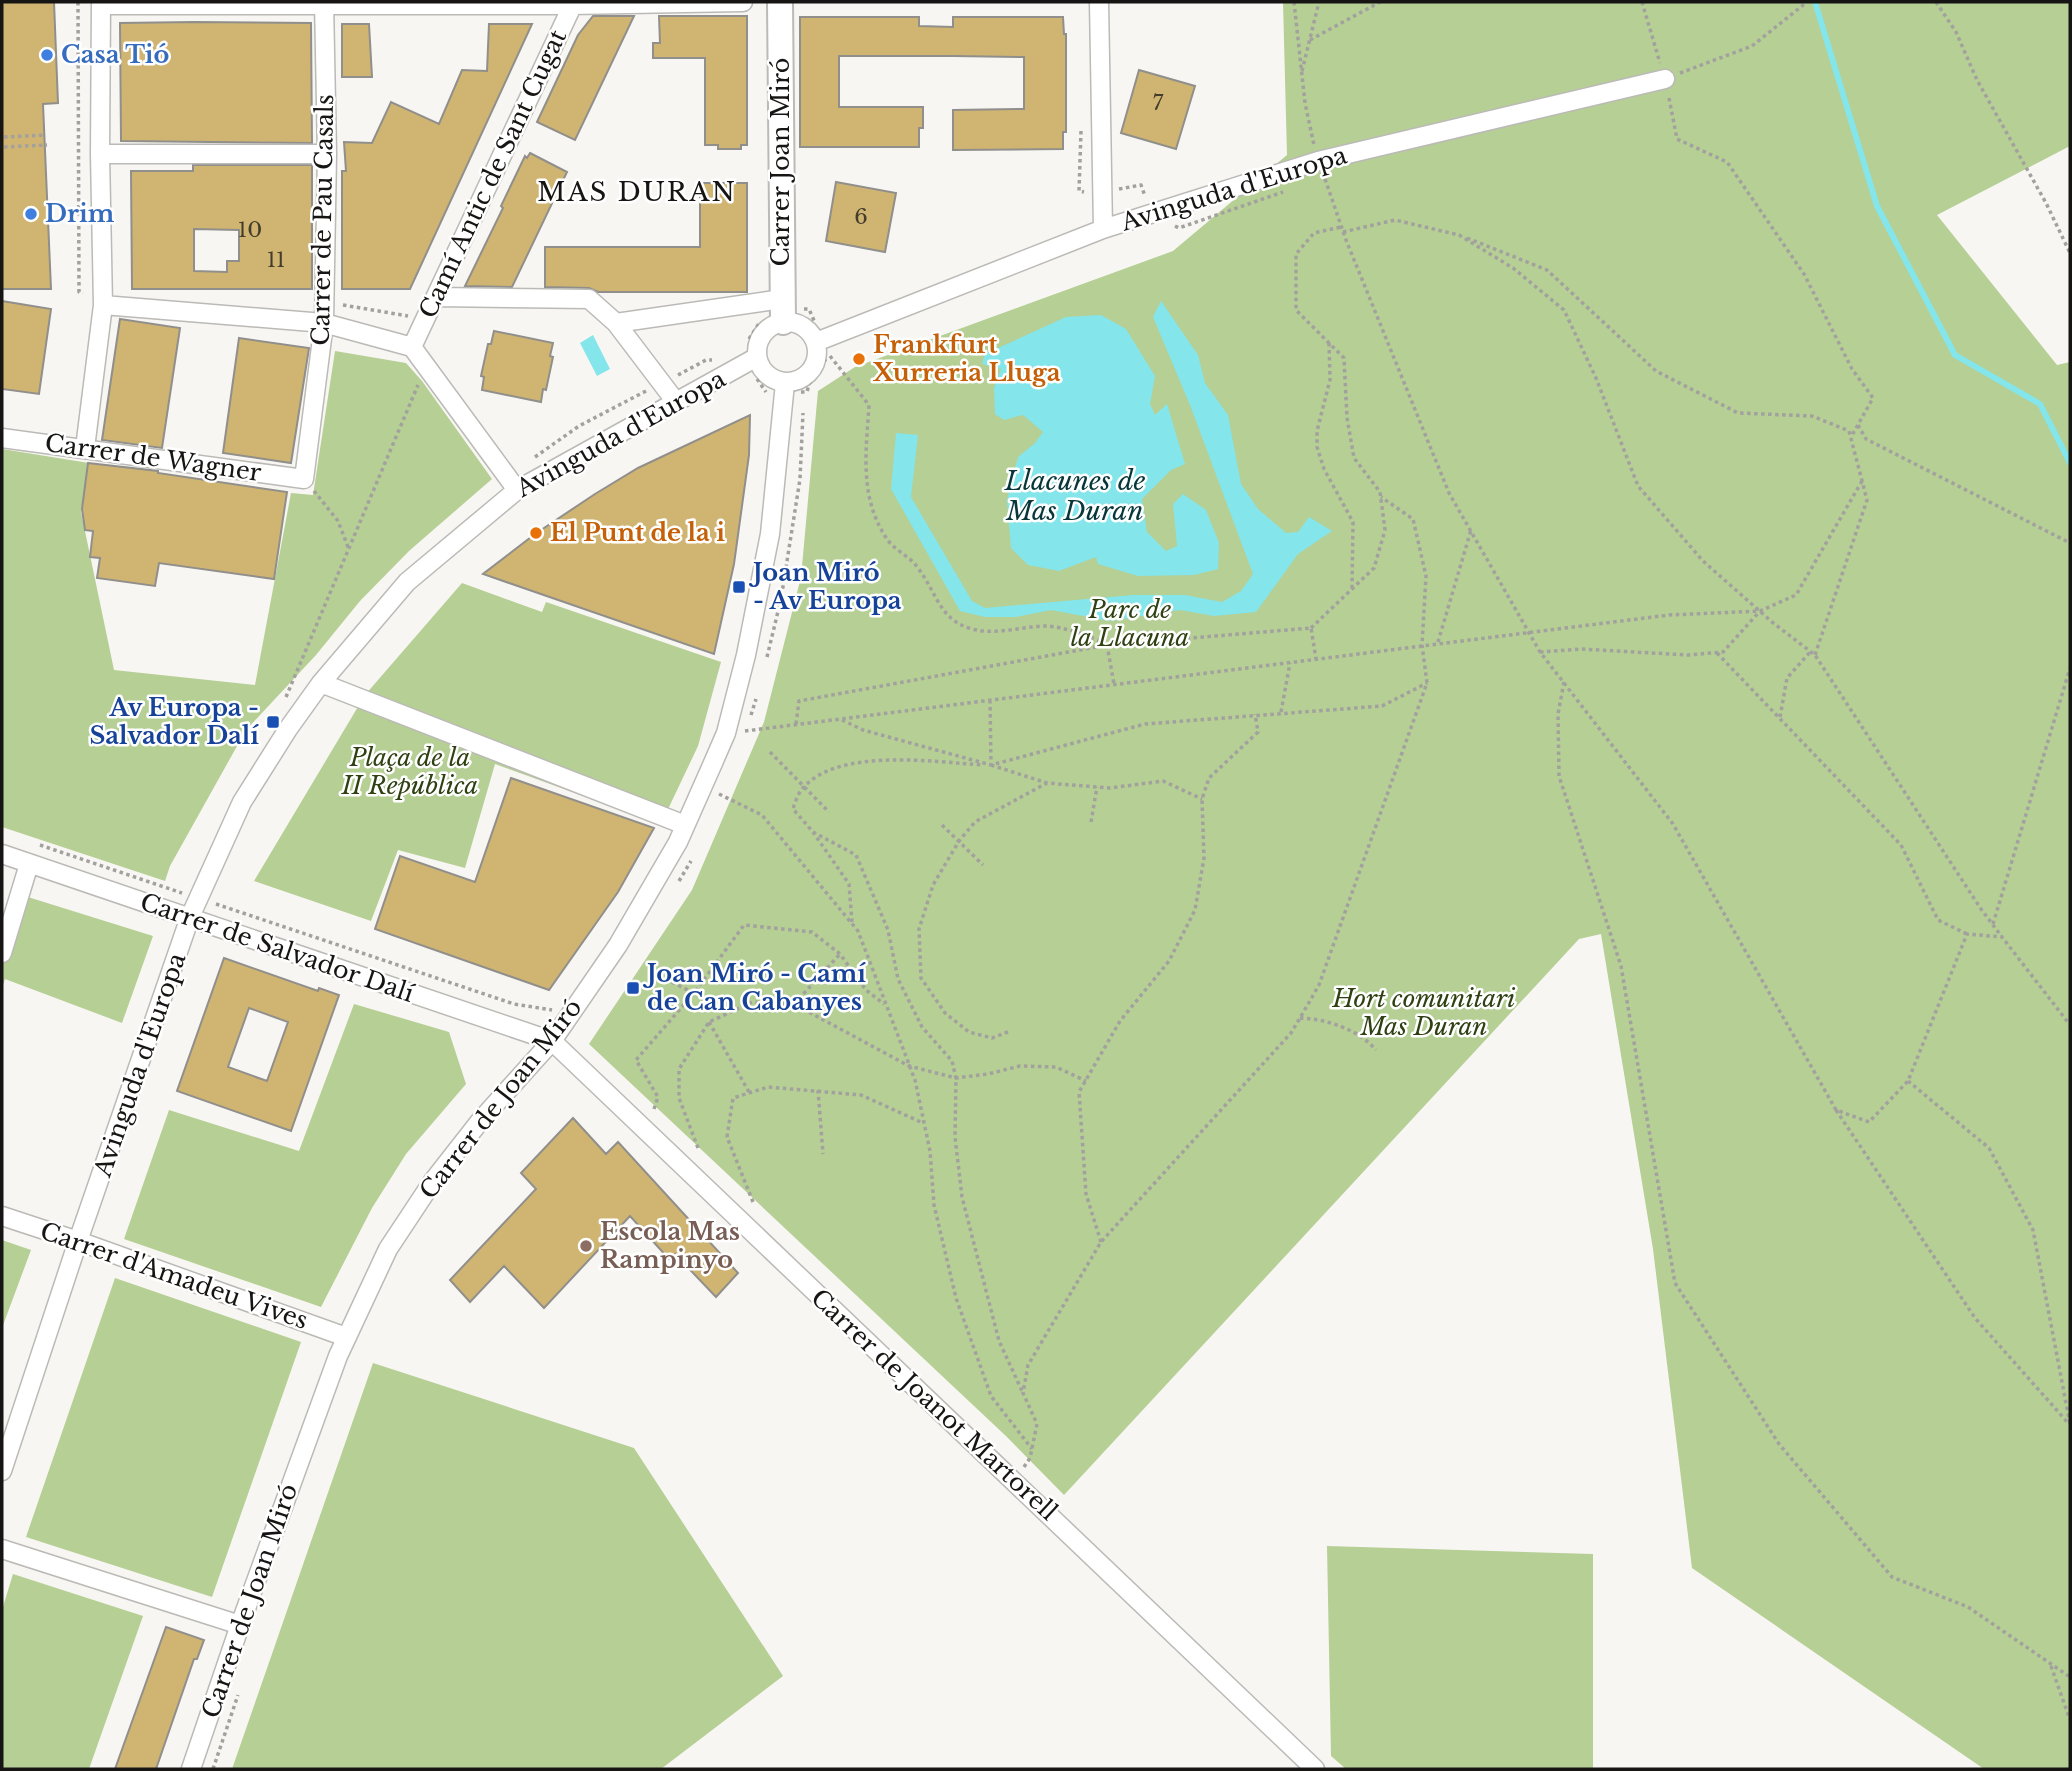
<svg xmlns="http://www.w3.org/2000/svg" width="2072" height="1771" font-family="'Libre Baskerville',serif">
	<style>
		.green { fill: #b5cf95 }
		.water { fill: #84e5eb }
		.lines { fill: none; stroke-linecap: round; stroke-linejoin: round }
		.stream { stroke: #84e5eb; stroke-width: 6 }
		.building { fill: #d0b572; stroke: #908f8b; stroke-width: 2; fill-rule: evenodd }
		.street-casing { stroke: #bbbab6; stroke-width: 21 }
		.secondary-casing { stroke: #bbbab6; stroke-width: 28 }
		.path { stroke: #a3a19e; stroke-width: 3.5; stroke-dasharray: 3.5 3.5; stroke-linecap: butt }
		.street { stroke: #fff; stroke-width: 18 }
		.secondary { stroke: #fff; stroke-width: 24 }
		.shop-dot { fill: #3f7fe0; stroke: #fff; stroke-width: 2.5 }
		.food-dot { fill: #e8710a; stroke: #fff; stroke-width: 2.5 }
		.transit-dot { fill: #1a4fb4; stroke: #fff; stroke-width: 2.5 }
		.education-dot { fill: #8d6e63; stroke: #fff; stroke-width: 2.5 }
		.labels { text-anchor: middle; stroke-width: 5; stroke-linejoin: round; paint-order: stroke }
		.number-label { font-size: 21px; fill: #443d2c }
		.shop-label { font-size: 24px; font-weight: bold; fill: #366cbe; stroke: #fff; text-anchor: start }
		.street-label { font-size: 24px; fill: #161514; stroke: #fff }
		.food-label { font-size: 24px; font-weight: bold; fill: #c56008; stroke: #fff; text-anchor: start }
		.transit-label { font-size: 24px; font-weight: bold; fill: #164399; stroke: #fff; text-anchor: start }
		.park-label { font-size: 24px; font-style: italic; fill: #2f4012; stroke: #fff }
		.education-label { font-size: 24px; font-weight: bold; fill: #785e54; stroke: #fff; text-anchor: start }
		.neighbourhood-label { font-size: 26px; letter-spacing: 2px; fill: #161514; stroke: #fff }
		.water-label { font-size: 26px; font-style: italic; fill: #07373a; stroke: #fff }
	</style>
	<rect width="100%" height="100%" fill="#f8f6f2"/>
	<path class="green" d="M1283,2H2070V146L1937,215L2057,365L2070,362V1769H1984L1692,1568L1653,1249L1601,934L1579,939L1064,1495L1007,1437L589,1044L692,890L764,722L801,577L818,391L855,367L1173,251L1287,155Z
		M335,351L406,363L422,381L492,479L409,551L360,601L316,655L246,730L170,866L165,881L2,827V449L89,463L81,512L114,670L255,685L291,493L313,495Z
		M462,583L542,612L546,602L721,662L698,746L661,824L495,764L465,868L398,850L371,921L254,881L365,695Z
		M15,893L153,936L122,1023L5,979L2,988V931Z
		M354,1004L449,1032L466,1084L406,1154L372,1208L321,1307L124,1239L169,1110L299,1151Z
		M2,1240L31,1250L2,1328Z
		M115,1278L301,1342L212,1597L26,1537Z
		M373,1363L634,1448L783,1676L661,1769H232Z
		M1327,1546L1593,1554V1769H1346L1331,1756Z
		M13,1574L143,1616L89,1769H2V1610Z"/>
	<path class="water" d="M1161,301L1198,355L1205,383L1228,415L1241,484L1258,509L1286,533L1298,532L1309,517L1332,531L1298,554L1256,612L1214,616L1180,610L1110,621L1051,610L1016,617H985L960,611L891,489L896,433L918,435L911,497L972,601L985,608L1133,595H1185L1222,602L1241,591L1253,574L1190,405L1153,317Z
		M1101,315L1126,329L1155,376L1150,404L1155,415L1167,404L1185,464L1171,470L1142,499L1147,532L1166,551L1177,546L1173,504L1183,494L1206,510L1219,543L1218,569L1194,575L1138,576L1098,564L1096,557L1059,571L1028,565L1011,548L1007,500L1018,457L1035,443L1043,432L1023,415L1004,420L995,414L994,388L1001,369L982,364L985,354L1066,317Z
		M593,335L610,369L597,376L580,343Z"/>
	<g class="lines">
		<path class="stream" d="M1815,2L1877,206L1955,355L2040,404L2070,463"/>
	</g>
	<path class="building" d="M2,2H54L58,103L43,104L51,289H2Z
		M593,16H634L575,140L537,122L578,35Z
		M659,16H747V145H741V149H718V145H705V58H653V43H660Z
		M800,17H919V26L953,27V17H1063L1064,34H1066V132H1063V149L953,150V110L1024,109V57L953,56H839V107H923V128H919V147H800Z
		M194,22L311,23L312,143L121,141L120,23Z
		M342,24H369L372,77H342Z
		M489,24H532L410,289H342V171H346L344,142L372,143L391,102L439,124L462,70L487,71Z
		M1139,70L1195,86L1176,149L1121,133Z
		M530,153L567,172L512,287L465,286L503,208L501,206L525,156L527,158Z
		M193,165H312V289H132L131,171H193ZM194,229L239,230V261H227V272L194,271Z
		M836,182L896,193L885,252L826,241Z
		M700,183H747V292H598L589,288L545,287V247H700Z
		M2,301L51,309L39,394L2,389Z
		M120,319L180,328L162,448L102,440Z
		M494,331L553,343L550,356L553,357L546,390L543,389L541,402L482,390L484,377L481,376L488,344H491Z
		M239,338L309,348L291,463L223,453Z
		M750,415L749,455L734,564L714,654L483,574L535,534L595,494L638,468Z
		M88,463L158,471V473L287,492L274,579L159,563L155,586L97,578L100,558L90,557L93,531L85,530L82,509Z
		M511,778L654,828L618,892L549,990L375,929L400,856L475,882Z
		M224,958L318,991L319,988L339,995L291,1131L177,1091ZM249,1008L288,1022L267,1081L228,1067Z
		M573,1118L606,1154L618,1142L738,1273L716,1297L675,1254L669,1259L630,1216L544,1308L504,1266L470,1302L450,1280L536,1189L521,1173Z
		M166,1627L204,1640L197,1659H194L156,1769H115Z"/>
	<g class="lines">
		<defs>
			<path id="street" d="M1099,2L1103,229
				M101,5H571L743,2
				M100,154H327
				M436,297L589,299L616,323L676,402
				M103,305L324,323L412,347L517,490
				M757 352a30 30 0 1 1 60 0a30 30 0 1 1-60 0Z
				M616,323L782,299
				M816,342L1103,229L1318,161L1665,79
				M412,347L574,2
				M2,438L304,479L324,323L327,154L324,2
				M85,448L103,305L100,154L101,2
				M321,683L685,825
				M2,854L552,1041L1315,1769
				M2,953L29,864
				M2,1216L78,1241L346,1337
				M2,1471L78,1241L190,917L242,802L288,729L321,683L407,582L517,490L757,357
				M2,1549L240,1625
				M191,1769L240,1625L338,1356L388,1249L433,1181L480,1121L552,1041L618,945L678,842L713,763L726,733L746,655L770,534L785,383"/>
			<path id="secondary" d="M780,2L783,322"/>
		</defs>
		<use href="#street" class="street-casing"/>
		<use href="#secondary" class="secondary-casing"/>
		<path class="path" d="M78,2L79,292L83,293
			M1294,2L1305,103L1314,145
			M1642,2L1660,63
			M1936,2L1956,32L1977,80L2046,203L2070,253
			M1310,40L1380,2
			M1302,71L1319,2
			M1680,73L1752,46L1807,2
			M1669,98L1677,139L1727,162L1804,274L1852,369L1873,398L1851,437
			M1081,131L1079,191L1084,192
			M4,137L46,135
			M4,147L47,145
			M1325,179L1346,240L1449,493L1540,652L1673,824L1836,1110L1869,1122L1908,1081L1967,934L2002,937L2070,1025
			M1119,189L1141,185L1145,196
			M1175,226L1179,228L1283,192
			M1343,232L1395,220L1459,235L1513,268L1564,310L1596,378L1638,486L1703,561L1772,622L1815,655L1981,909L2002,937
			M1467,238L1547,270L1656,371L1738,413L1812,416L1849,431L1867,500L1815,655
			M343,305L408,316
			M804,309H809L815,323
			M749,339L760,322
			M1329,343L1330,380L1317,431V447L1324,469L1353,522L1352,589
			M830,356L869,405C866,452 859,498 887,539C895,551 910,556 918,568C939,596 940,626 983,631C1004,633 1026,626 1047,626C1063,627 1093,636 1107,645L1311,628L1316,659
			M678,375L706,360H712
			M757,379L766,392
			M801,392H807C810,379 816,368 826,359
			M1858,425L1866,439L2070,543
			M535,457L579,426L646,391
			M314,491L338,521L348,547
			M1311,628L1374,568L1385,530L1380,492L1354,458L1347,418L1344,358L1296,310V254L1314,233L1341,227
			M1438,642L1471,530
			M1540,652L1581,649L1688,655L1723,652L1760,611
			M1717,653L1901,845L1938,920L1967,934
			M767,657L781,599L800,479L803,413
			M1564,682L1558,714L1559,776L1621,966L1675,1283L1779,1444L1892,1577L1968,1607L2070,1677
			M286,697L418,385
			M990,700L991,765
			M1281,712L1290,663
			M751,715L756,699
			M1780,717L1787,678L1811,651
			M842,720L863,730L991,765L1145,724L1382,706L1427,683
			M796,724L799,701L1107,645L1114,684
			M745,731L1669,615L1760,611L1796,595L1862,481
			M770,752L829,812
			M991,765L1047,783L1110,788L1163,781L1202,799
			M719,794L762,815L858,931L915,1080L930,1151L934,1205L956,1298L991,1396L1032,1449
			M1091,822L1097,787
			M942,825L983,865
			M813,832L856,855L888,930L898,979L922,1027L952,1061L956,1078L955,1137L962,1197L999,1341L1023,1393
			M40,845L182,893
			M679,881L691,861
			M216,904L514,1004L552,1010
			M852,922L849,884L813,832L793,809C795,802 798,794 802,789C837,747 934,762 983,765
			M1993,924L2070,668
			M653,973L694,993
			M794,1004L840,954
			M1300,1018C1326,1019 1358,1029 1376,1050
			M709,1022L749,1092
			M1008,1032L992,1038L969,1032L945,1013L921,978L919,929L933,885L959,841L975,822L1047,783
			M1908,1081L1989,1148L2033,1230L2070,1424
			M818,1090L823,1154
			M654,1109L658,1097L636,1060L694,993L744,925L812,932L840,954L866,990L884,1004
			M1836,1110L1975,1318L2069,1424
			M698,1148L679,1098V1069L709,1022L752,1002L794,1004L909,1066L956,1078L988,1074L1020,1066L1056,1067L1086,1081
			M753,1202L727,1137L733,1098L768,1087L861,1095L923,1123
			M1101,1242L1086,1194L1079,1092L1120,1021L1169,961L1195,910L1204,858L1202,799L1209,778L1258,732L1255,714
			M1024,1467L1030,1458L1037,1424L1023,1393L1028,1365L1101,1242L1291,1033L1300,1018L1319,985L1427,683L1422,645L1426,576L1413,519L1381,497
			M2051,1666L2070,1720
			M213,1769L238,1695"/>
		<use href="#street" class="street"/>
		<use href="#secondary" class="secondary"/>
	</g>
	<g class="shop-dot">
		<circle cx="47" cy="55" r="7"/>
		<circle cx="31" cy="214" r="7"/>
	</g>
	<g class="food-dot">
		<circle cx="859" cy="359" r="7"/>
		<circle cx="536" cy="533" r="7"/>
	</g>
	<g class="transit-dot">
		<rect x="732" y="580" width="14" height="14" rx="3.5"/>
		<rect x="266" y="715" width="14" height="14" rx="3.5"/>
		<rect x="626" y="981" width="14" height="14" rx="3.5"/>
	</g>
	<circle class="education-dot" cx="586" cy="1246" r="7"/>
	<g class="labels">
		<g class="number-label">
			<text x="1158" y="110">7</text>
			<text x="861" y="224">6</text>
			<text x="250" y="237">10</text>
			<text x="276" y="267">11</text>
		</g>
		<g class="shop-label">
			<text x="61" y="63">Casa Tió</text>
			<text x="45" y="222">Drim</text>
		</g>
		<g class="street-label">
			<text transform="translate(781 162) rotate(-90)" y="8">Carrer Joan Miró</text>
			<text transform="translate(493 174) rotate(-65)" y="8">Camí Antic de Sant Cugat</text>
			<text transform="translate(1234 189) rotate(-17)" y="8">Avinguda d'Europa</text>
			<text transform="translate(323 220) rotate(-89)" y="8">Carrer de Pau Casals</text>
			<text transform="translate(621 434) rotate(-29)" y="8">Avinguda d'Europa</text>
			<text transform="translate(153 458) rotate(8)" y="8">Carrer de Wagner</text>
			<text transform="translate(277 948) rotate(19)" y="8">Carrer de Salvador Dalí</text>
			<text transform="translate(140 1065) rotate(-71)" y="8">Avinguda d'Europa</text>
			<text transform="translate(501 1099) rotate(-52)" y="8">Carrer de Joan Miró</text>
			<text transform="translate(174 1276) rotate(19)" y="8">Carrer d'Amadeu Vives</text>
			<text transform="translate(934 1405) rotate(43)" y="8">Carrer de Joanot Martorell</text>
			<text transform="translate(250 1601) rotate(-71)" y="8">Carrer de Joan Miró</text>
		</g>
		<g class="food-label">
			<text x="873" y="353">Frankfurt<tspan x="873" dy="28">Xurreria Lluga</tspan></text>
			<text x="550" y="541">El Punt de la i</text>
		</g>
		<g class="transit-label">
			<text x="753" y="581">Joan Miró<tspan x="753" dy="28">- Av Europa</tspan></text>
			<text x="259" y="716" text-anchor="end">Av Europa -<tspan x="259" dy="28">Salvador Dalí</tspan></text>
			<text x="647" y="982">Joan Miró - Camí<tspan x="647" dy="28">de Can Cabanyes</tspan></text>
		</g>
		<g class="park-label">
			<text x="1130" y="618">Parc de<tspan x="1130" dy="28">la Llacuna</tspan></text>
			<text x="410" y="766">Plaça de la<tspan x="410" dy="28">II República</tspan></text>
			<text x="1424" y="1007">Hort comunitari<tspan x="1424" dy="28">Mas Duran</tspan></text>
		</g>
		<g class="education-label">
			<text x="600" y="1240">Escola Mas<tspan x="600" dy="28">Rampinyo</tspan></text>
		</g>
		<g class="neighbourhood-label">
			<text x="637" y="201">MAS DURAN</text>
		</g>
		<g class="water-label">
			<text x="1075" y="490">Llacunes de<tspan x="1075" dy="30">Mas Duran</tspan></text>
		</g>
	</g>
	<rect width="2072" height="1771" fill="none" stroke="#161514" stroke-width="7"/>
</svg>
